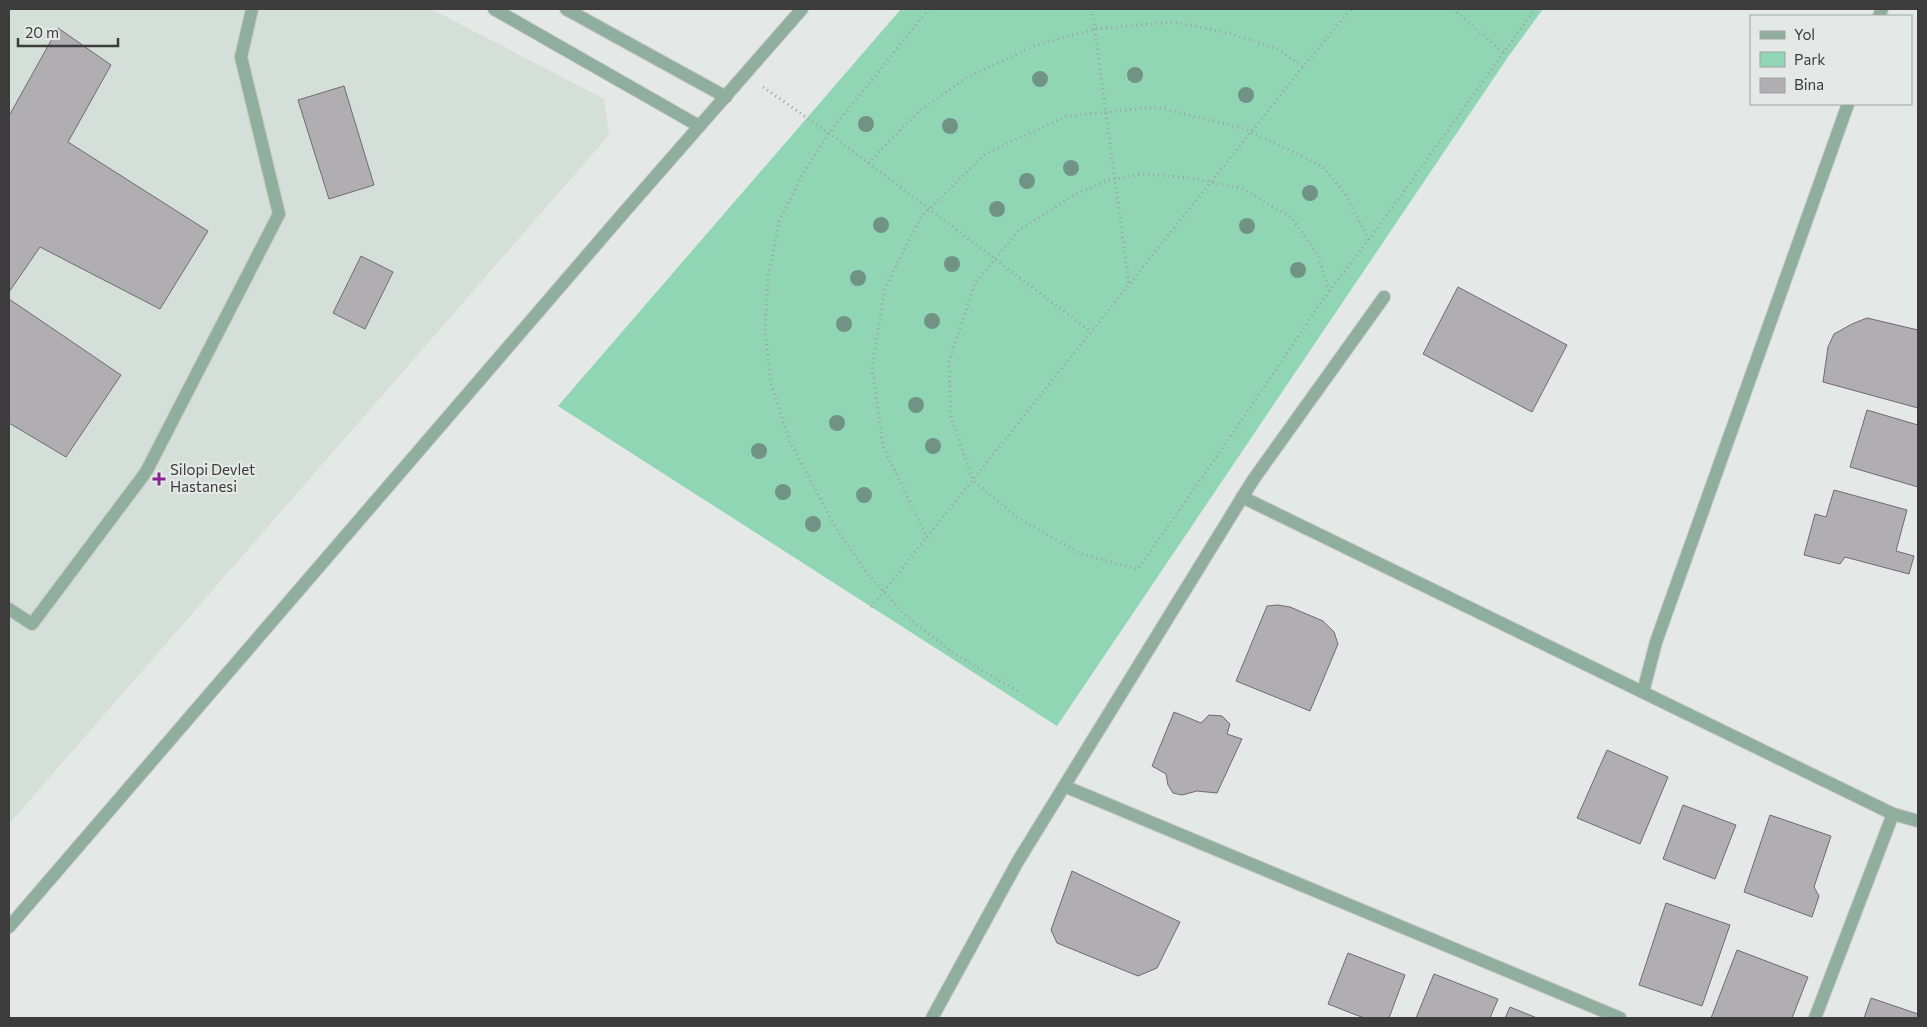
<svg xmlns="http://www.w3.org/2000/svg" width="1927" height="1027" font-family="Commissioner,sans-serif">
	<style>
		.built { fill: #d3dfd8 }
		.green { fill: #90d6b4 }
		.building { fill: #b0aeb1; stroke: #6f6c6f }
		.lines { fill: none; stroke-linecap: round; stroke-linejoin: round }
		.lane-casing { stroke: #c2c6c4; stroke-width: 14 }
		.street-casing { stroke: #c2c6c4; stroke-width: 14 }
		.path { stroke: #9fa2a0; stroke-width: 3; stroke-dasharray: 1 4; stroke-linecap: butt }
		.lane { stroke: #8fae9e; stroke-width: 12 }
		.street { stroke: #8fae9e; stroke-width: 12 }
		.tree { fill: #709385 }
		.poi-dot { fill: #872690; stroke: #e4e8e6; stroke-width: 2 }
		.labels { text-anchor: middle; stroke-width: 4.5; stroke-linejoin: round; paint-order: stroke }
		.poi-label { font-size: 15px; fill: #3b3c3b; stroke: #e4e8e6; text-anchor: start }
	</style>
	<rect width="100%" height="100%" fill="#e4e8e6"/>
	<path class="built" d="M9,9H431L604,99L609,135L9,824Z"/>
	<path class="green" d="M901,9H1543L1508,57L1057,726L558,406Z"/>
	<path class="building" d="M58,28L111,65L68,142L208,231L160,309L40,247L9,292V116Z
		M344,86L374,185L329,199L298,100Z
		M361,256L393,272L365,329L333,313Z
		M1458,287L1567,345L1532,412L1423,354Z
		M9,299L121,375L66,457L9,423Z
		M1867,318L1918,330V408L1823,382L1828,347L1834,334L1852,324Z
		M1867,410L1918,425V487L1850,467Z
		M1834,490L1907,510L1896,551L1914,556L1909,574L1845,557L1840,564L1804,555L1815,514L1826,517Z
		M1278,605L1290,607L1323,621L1334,632L1338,644L1310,711L1236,681L1267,606Z
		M1174,712L1201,723L1209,715L1222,716L1230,724L1227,734L1242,739L1217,793L1197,791L1182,795L1173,793L1168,785L1166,774L1152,766Z
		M1607,750L1668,777L1640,844L1577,818Z
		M1683,805L1736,825L1715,879L1663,859Z
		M1770,815L1831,836L1814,887L1819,896L1812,917L1744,892Z
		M1072,871L1180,922L1157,968L1138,976L1057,943L1051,930Z
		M1666,903L1730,925L1702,1006L1639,985Z
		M1737,950L1808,977L1792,1018H1711Z
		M1348,953L1405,975L1389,1018H1364L1328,1004Z
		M1434,974L1498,999L1490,1018H1416Z
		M1871,998L1918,1014V1018H1864Z
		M1510,1007L1537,1018H1505Z"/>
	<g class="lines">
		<defs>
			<path id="lane" d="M9,609L32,624L146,472L279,214L241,57L252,9"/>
			<path id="street" d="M494,9L699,126
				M566,9L726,97
				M1879,16L1882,9
				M1242,497L1893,814L1918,821
				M1643,692L1656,642L1848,104
				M1064,786L1620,1018
				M9,927L626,210L802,9
				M932,1018L1018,861L1253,480L1384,297
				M1815,1018L1893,814"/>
		</defs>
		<use href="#lane" class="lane-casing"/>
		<use href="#street" class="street-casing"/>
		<path class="path" d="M929,9L829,133L803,173L779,222L768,276L765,332L771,383L789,440L836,528L866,572L902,612L953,653L1019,692
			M1092,9L1129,285
			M1453,9L1503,52
			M763,87L829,133L1091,332
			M868,163L917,113L966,78L1036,45L1095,29L1173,22L1233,34L1278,49L1303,67
			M1329,291L1318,255L1291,217L1243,189L1191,178L1141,174L1109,180L1076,194L1018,231L975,283L949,361L951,417L973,480L1018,518L1081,554L1138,569L1237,427L1329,291L1369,240L1535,9
			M927,538L883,446L872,367L885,288L921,217L985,154L1067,116L1157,107L1245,129L1322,166L1346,195L1369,240
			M871,607L1303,67L1351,9"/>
		<use href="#lane" class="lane"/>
		<use href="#street" class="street"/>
	</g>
	<g class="tree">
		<circle cx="1135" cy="75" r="8"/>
		<circle cx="1040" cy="79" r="8"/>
		<circle cx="1246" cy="95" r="8"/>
		<circle cx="866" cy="124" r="8"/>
		<circle cx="950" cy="126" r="8"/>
		<circle cx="1071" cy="168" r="8"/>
		<circle cx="1027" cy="181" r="8"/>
		<circle cx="1310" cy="193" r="8"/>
		<circle cx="997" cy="209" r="8"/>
		<circle cx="881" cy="225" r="8"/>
		<circle cx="1247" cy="226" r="8"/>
		<circle cx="952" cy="264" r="8"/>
		<circle cx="1298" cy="270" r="8"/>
		<circle cx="858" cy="278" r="8"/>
		<circle cx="932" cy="321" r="8"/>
		<circle cx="844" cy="324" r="8"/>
		<circle cx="916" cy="405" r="8"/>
		<circle cx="837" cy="423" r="8"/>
		<circle cx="933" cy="446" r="8"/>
		<circle cx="759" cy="451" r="8"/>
		<circle cx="783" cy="492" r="8"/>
		<circle cx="864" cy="495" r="8"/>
		<circle cx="813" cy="524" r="8"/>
	</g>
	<path class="poi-dot" d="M156.5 471.5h5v5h5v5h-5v5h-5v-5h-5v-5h5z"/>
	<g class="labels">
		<g class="poi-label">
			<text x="170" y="475">Silopi Devlet<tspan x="170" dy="17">Hastanesi</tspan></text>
		</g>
	</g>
	<rect width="1927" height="1027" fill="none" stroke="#3b3c3b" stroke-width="20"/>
	<rect x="1750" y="15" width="162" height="90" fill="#e4e8e6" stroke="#a0a3a2"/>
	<rect x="1760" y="31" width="25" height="8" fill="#8fae9e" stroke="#a0a3a2"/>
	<text x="1794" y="40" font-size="15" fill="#3b3c3b">Yol</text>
	<rect x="1760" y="52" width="25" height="15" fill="#90d6b4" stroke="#a0a3a2"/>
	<text x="1794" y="65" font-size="15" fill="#3b3c3b">Park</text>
	<rect x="1760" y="78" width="25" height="15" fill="#b0aeb1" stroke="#a0a3a2"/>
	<text x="1794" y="90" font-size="15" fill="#3b3c3b">Bina</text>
	<path d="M18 38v8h100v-8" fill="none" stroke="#3b3c3b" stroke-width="2.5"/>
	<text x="25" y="38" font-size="15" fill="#3b3c3b" stroke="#e4e8e6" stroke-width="4" paint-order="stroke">20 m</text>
</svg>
